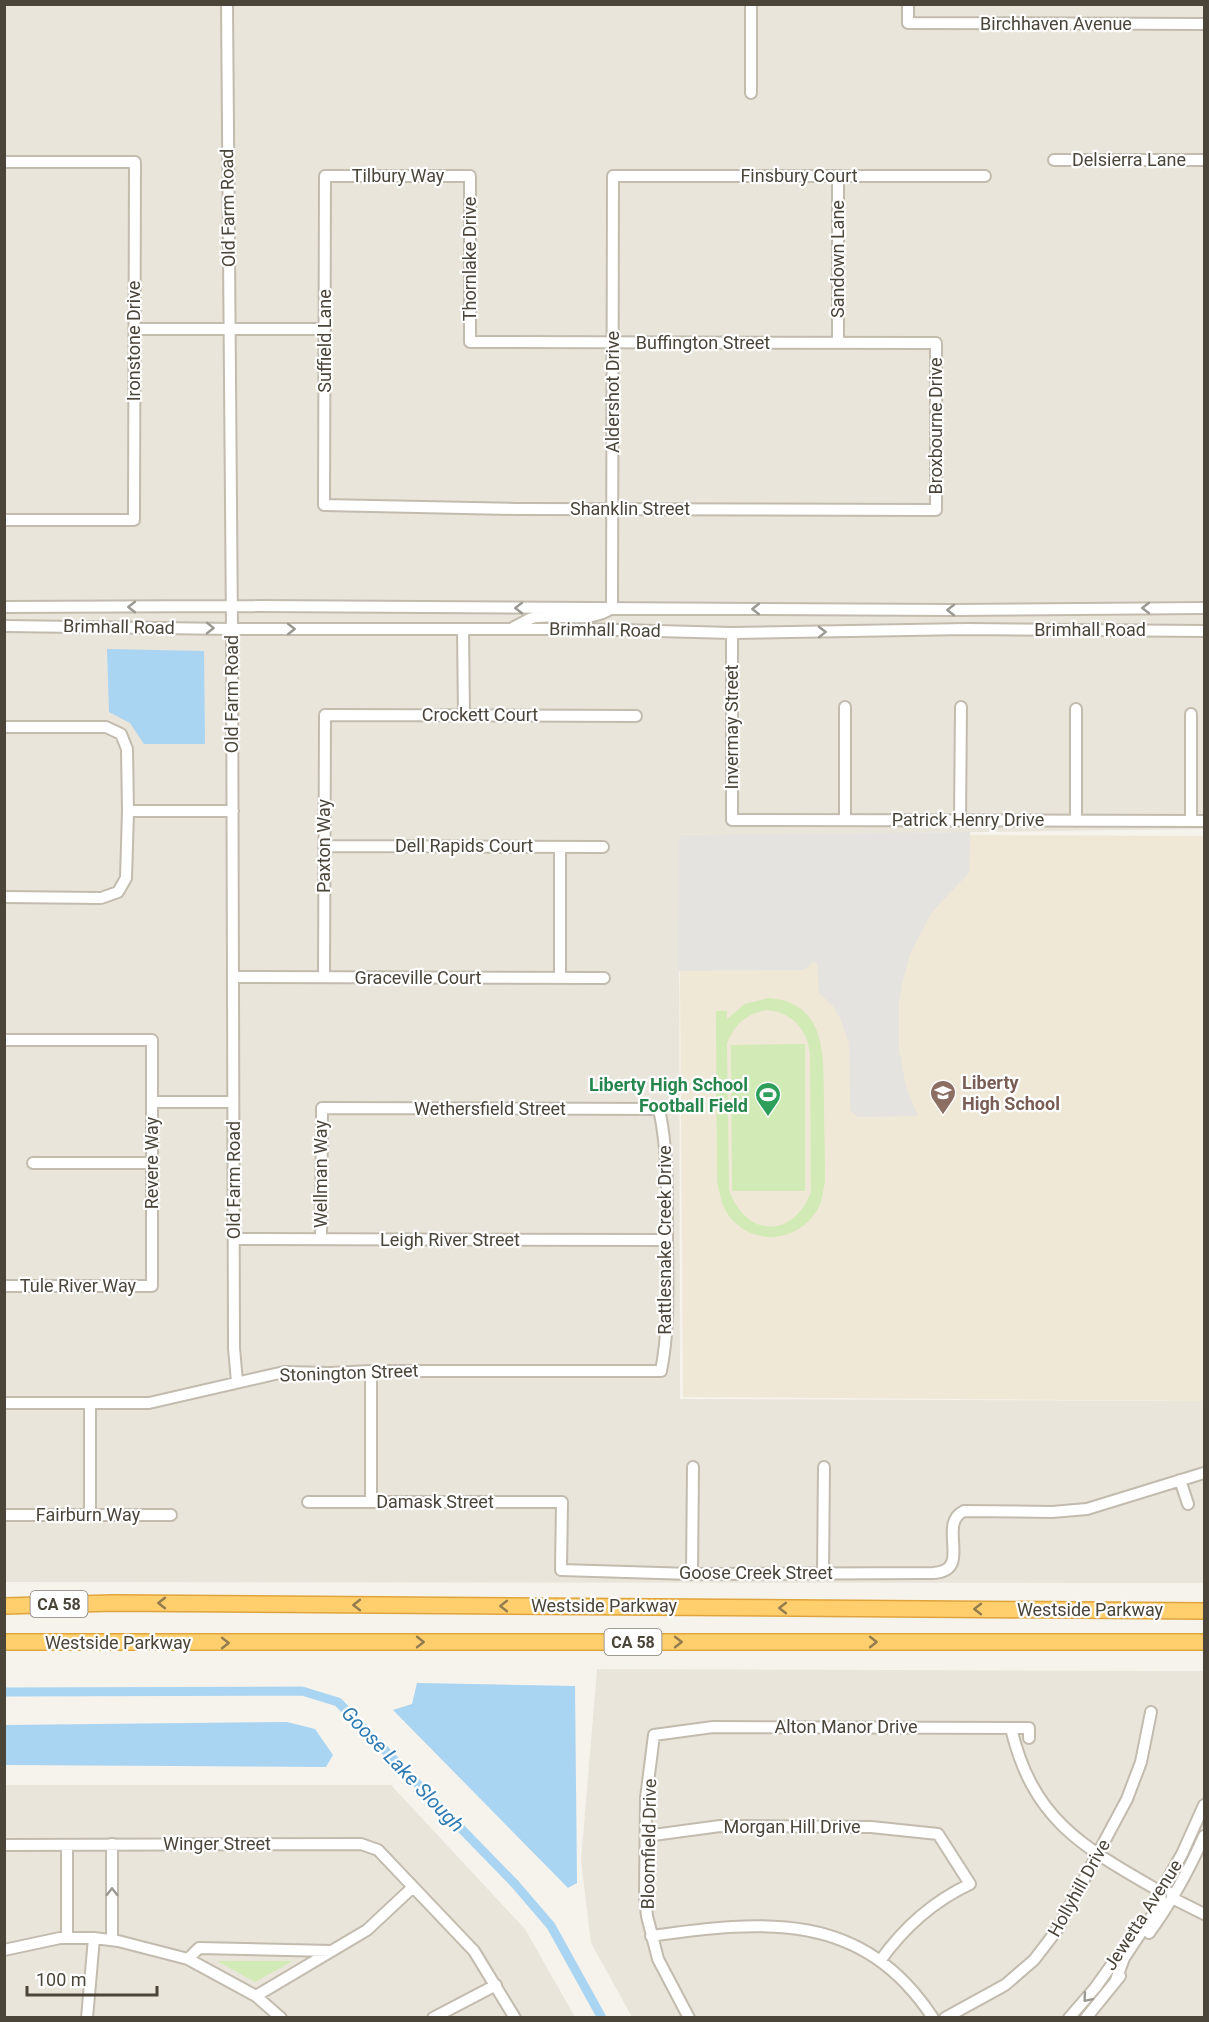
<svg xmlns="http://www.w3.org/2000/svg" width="1209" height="2022" font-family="Roboto,sans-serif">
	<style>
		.residential { fill: #eae5da }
		.education { fill: #efe8d6 }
		.green { fill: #d2eab5; fill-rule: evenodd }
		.parking { fill: #e5e3e0 }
		.water { fill: #a9d4f2 }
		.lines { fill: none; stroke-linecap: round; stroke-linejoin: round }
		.canal { stroke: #a9d4f2; stroke-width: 9 }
		.minor-casing { stroke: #c2bbae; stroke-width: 14 }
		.highway-casing { stroke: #e0a43c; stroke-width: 18 }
		.minor { stroke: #fff; stroke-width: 10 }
		.highway { stroke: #ffcf6e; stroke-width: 15 }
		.oneway { stroke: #9c9892 }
		.oneway2 { stroke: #937c4e }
		.labels { text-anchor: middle; stroke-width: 4.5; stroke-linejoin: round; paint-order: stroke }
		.shield { fill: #fff; stroke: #817c74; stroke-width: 1.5 }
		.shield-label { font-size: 16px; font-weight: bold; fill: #4b4439 }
		.street-label { font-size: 18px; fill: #4b4439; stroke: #fff }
		.education-label { font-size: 18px; font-weight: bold; fill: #785e54; stroke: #fff; text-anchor: start }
		.leisure-label { font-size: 18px; font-weight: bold; fill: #27864d; stroke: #fff; text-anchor: end }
		.water-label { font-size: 20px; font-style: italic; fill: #2e7ab2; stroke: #fff }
	</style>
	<rect width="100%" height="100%" fill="#f6f3ec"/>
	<path class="residential" d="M5,5H1204V829L679,836L680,1399L1204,1401V1583L5,1582Z
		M597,1669L1204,1671V2017H632L591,1943L581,1860Z
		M4,1785H391L525,1929L575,2017H5Z"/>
	<path class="education" d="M679,834L1204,836V1401L683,1397Z"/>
	<path class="green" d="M769,998C828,1003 823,1057 824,1102C824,1128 825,1155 825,1181C823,1192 822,1203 816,1212C796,1243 752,1246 729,1216C721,1205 720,1193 717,1182L716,1011H727V1019L745,1004ZM766,1010C792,1012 807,1029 810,1054L811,1192C793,1239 746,1238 729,1190L727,1043C735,1024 746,1014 766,1010Z
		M805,1044V1191H732L731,1045Z
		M217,1961H293L255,1982Z"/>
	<path class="parking" d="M970,832L969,873L932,912L910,954L903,980L899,1003V1049L906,1087L918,1116L858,1117L850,1110L849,1043L840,1018L833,1006L819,993L817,963L813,962L804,970L678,971L679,835Z"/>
	<path class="water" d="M107,649L204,651L205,744H144L130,723L109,712Z
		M417,1683L575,1686L577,1883L568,1888L393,1710L412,1704Z
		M287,1722L315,1729L333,1755L326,1767L5,1765V1725Z"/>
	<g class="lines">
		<path class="canal" d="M4,1692L302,1691L338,1702L515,1884L551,1926L602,2018"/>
		<defs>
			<path id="minor" d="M227,4L232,629L234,1348L237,1382
				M751,4V93
				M908,4V23L1204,24
				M1054,160H1204
				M4,162H135L134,520H4
				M325,176H470V342L936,343V510L516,509L324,505Z
				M134,329H325
				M838,343V176
				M4,607L232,606L954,610L1204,608
				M4,626L232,629H583L732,633L967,629L1204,631
				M514,627C521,624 529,618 536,617C562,614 589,624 612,608L613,176H985
				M463,629L464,715
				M732,633V820L1204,821
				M4,727H106L121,734L127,749L128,811L126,878L118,892L101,898L4,897
				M128,811H233
				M845,820V707
				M960,820L961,707
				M1076,821V709
				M1191,821V714
				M324,846L603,847
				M233,977L604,978
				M324,977L325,715L636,716
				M560,978V847
				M4,1040H152V1286H4
				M152,1102H233
				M33,1163H152
				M234,1239L667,1240
				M4,1403H149L284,1372L331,1373L371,1371H661C670,1326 667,1279 667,1233C667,1191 668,1150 659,1109L322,1108L321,1239
				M1180,1480L1188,1504
				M308,1502H562L561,1570L692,1574L933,1573C974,1571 936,1524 964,1511L1052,1512L1087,1509L1204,1473
				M371,1502V1371
				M4,1515H171
				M90,1515V1404
				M692,1574L693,1467
				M823,1574L824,1467
				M1011,1728C1033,1821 1083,1847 1161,1892L1160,1904L1124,1958L1116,1980
				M646,1836L720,1826L871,1827L938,1834L970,1884C932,1902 904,1927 880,1961
				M4,1845L361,1844L378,1850L474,1951L515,2018
				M67,1845V1938
				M1172,1893V1898L1204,1914
				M1158,1896L1182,1854L1204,1805
				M1149,1933C1171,1903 1189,1870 1204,1836
				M651,1936C764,1920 862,1910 933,2018
				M112,1940V1844
				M4,1950L60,1938H94L118,1941L188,1959L256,1996L281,2018
				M188,1959L199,1948L331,1951
				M256,1996L367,1930L413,1887
				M87,2018L94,1938
				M433,2018L496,1985
				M689,2018L658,1959L647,1916L645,1896L646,1798L654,1735L713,1727L1029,1728V1738
				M945,2018L1005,1985L1034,1960L1057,1930L1127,1799L1141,1762L1151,1712
				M1069,2018L1095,1988L1123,1949
				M1086,2018L1120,1976"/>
			<path id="highway" d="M4,1606L113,1603L1204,1611
				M4,1642H1204"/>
		</defs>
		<use href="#minor" class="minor-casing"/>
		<use href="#highway" class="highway-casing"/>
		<use href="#minor" class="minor"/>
		<use href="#highway" class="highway"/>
	</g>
	<defs><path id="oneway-chevron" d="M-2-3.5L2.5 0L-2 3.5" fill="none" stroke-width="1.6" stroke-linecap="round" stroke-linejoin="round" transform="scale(1.5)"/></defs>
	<g class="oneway">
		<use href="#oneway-chevron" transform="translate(132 607) rotate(180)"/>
		<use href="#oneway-chevron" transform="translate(519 608) rotate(-180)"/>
		<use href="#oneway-chevron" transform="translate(1146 608) rotate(180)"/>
		<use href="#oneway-chevron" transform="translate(756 609) rotate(-180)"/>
		<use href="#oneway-chevron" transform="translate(951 610) rotate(180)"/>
		<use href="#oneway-chevron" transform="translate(210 628) rotate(1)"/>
		<use href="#oneway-chevron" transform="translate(291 629)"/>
		<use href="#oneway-chevron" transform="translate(822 632) rotate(-1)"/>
		<use href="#oneway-chevron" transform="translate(112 1892) rotate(-90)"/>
		<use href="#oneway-chevron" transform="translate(1087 1998) rotate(131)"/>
	</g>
	<g class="oneway2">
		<use href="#oneway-chevron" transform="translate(162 1603) rotate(-180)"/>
		<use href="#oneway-chevron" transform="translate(357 1605) rotate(-180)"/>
		<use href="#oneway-chevron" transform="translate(504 1606) rotate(-180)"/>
		<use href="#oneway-chevron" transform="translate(783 1608) rotate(-180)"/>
		<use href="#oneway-chevron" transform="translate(978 1609) rotate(-180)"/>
		<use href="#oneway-chevron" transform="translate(420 1642)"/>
		<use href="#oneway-chevron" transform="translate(678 1642)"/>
		<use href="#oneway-chevron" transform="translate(873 1642)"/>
		<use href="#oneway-chevron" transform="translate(225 1643)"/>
	</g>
	<defs>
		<symbol id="school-pin" viewBox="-11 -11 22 30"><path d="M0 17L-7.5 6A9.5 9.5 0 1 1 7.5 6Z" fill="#8d6e63" stroke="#fff"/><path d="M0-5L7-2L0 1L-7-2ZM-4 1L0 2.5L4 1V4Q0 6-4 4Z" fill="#fff"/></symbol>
		<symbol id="stadium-pin" viewBox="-11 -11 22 30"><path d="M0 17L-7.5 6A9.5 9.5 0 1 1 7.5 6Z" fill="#2e9e5b" stroke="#fff"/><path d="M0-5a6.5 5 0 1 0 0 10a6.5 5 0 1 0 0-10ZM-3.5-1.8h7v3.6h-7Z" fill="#fff"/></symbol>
	</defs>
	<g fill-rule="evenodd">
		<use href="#school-pin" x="928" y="1078" width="30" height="40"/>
		<use href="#stadium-pin" x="753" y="1080" width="30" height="40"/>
	</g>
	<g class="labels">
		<g class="shield">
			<rect x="30.5" y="1591" width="57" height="26" rx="4.5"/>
			<rect x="604.5" y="1629" width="57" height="26" rx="4.5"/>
		</g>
		<g class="shield-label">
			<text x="59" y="1610">CA 58</text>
			<text x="633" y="1648">CA 58</text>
		</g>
		<g class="street-label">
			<text x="1056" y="30">Birchhaven Avenue</text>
			<text x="1129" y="166">Delsierra Lane</text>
			<text x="398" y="182">Tilbury Way</text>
			<text x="799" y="182">Finsbury Court</text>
			<text transform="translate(228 208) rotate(-91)" y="6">Old Farm Road</text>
			<text transform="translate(470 259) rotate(-90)" y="6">Thornlake Drive</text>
			<text transform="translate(838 259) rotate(-90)" y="6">Sandown Lane</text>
			<text transform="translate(134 341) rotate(-90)" y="6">Ironstone Drive</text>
			<text transform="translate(325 341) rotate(-90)" y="6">Suffield Lane</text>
			<text x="703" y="349">Buffington Street</text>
			<text transform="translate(613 392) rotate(-90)" y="6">Aldershot Drive</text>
			<text transform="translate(936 426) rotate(-90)" y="6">Broxbourne Drive</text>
			<text x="630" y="515">Shanklin Street</text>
			<text transform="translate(119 627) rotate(1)" y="6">Brimhall Road</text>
			<text transform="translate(605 630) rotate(1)" y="6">Brimhall Road</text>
			<text x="1090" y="636">Brimhall Road</text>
			<text transform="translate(232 694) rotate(-90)" y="6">Old Farm Road</text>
			<text x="480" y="721">Crockett Court</text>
			<text transform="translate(732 727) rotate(-90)" y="6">Invermay Street</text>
			<text x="968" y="826">Patrick Henry Drive</text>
			<text transform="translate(324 846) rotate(-90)" y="6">Paxton Way</text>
			<text x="464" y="852">Dell Rapids Court</text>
			<text x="418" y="984">Graceville Court</text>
			<text x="490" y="1115">Wethersfield Street</text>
			<text transform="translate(152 1163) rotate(-90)" y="6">Revere Way</text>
			<text transform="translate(321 1174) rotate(-90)" y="6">Wellman Way</text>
			<text transform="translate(234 1180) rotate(-90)" y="6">Old Farm Road</text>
			<text x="450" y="1246">Leigh River Street</text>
			<text transform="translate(665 1240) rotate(-90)" y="6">Rattlesnake Creek Drive</text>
			<text x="78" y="1292">Tule River Way</text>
			<text transform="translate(349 1373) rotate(-2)" y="6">Stonington Street</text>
			<text x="435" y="1508">Damask Street</text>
			<text x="88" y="1521">Fairburn Way</text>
			<text x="756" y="1579">Goose Creek Street</text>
			<text x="604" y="1612">Westside Parkway</text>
			<text x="1090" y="1616">Westside Parkway</text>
			<text x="118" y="1649">Westside Parkway</text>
			<text x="846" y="1733">Alton Manor Drive</text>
			<text x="792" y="1833">Morgan Hill Drive</text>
			<text x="217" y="1850">Winger Street</text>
			<text transform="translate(649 1844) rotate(-89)" y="6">Bloomfield Drive</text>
			<text transform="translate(1079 1888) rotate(-61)" y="6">Hollyhill Drive</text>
			<text transform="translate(1143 1915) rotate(-57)" y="6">Jewetta Avenue</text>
		</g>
		<g class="education-label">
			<text x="962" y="1089">Liberty<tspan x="962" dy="21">High School</tspan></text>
		</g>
		<g class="leisure-label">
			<text x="748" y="1091">Liberty High School<tspan x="748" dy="21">Football Field</tspan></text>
		</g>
		<g class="water-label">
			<text transform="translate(403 1769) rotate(46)" y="7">Goose Lake Slough</text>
		</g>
	</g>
	<rect width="1209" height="2022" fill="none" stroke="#4b4439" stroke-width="12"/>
	<path d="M27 1986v9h130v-9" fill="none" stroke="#4b4439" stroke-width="3"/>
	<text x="36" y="1986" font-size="18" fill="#4b4439" stroke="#ffffff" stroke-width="4.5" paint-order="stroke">100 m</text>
</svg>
